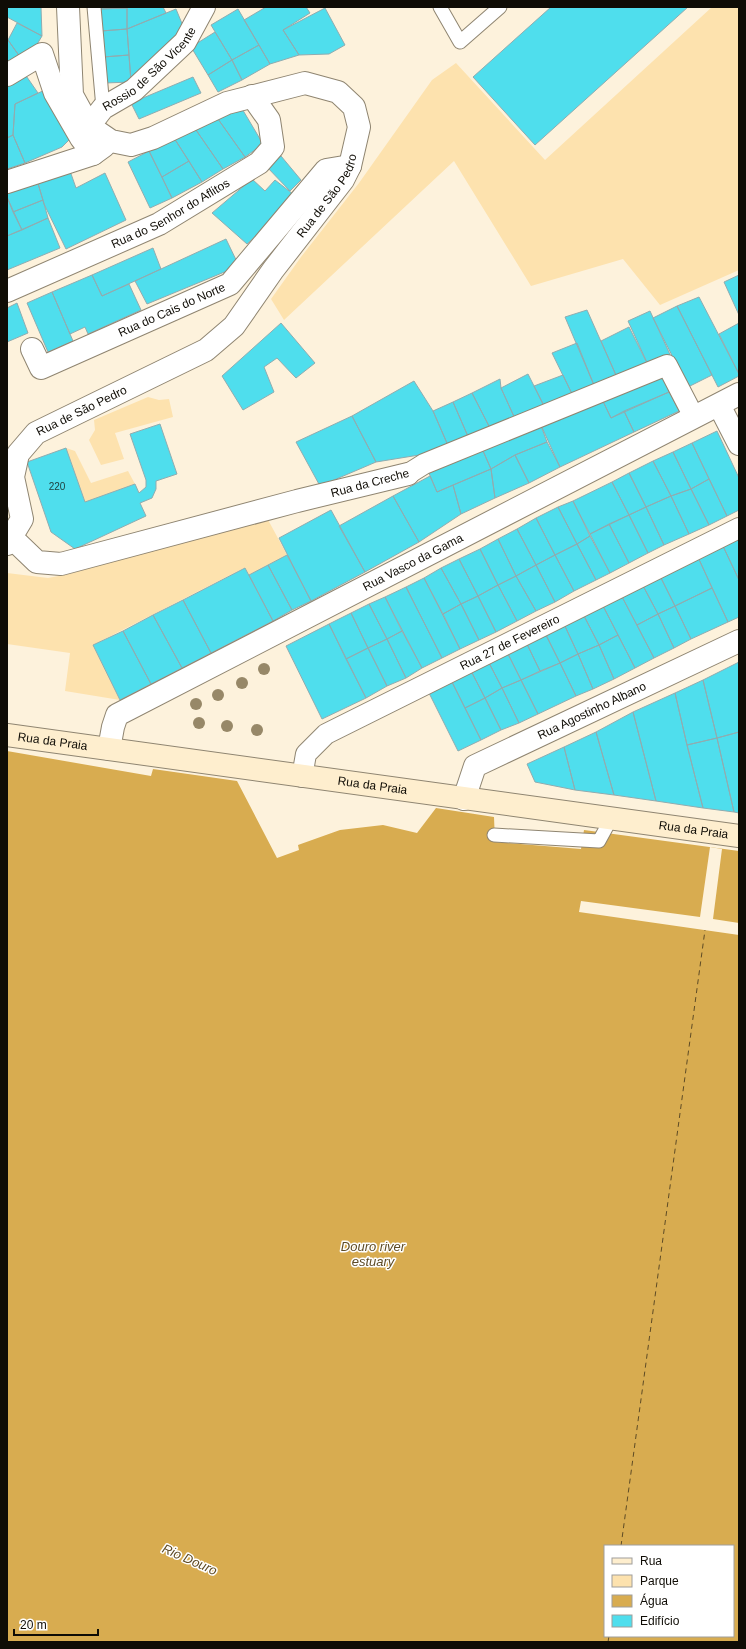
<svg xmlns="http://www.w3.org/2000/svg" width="746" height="1649" font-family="Helvetica,sans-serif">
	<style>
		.green { fill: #fde2ae }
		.water { fill: #d8ac50; fill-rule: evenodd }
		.pier { fill: #fdf2dc }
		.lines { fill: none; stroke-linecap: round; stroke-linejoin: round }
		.ferry { stroke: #5e4b25; stroke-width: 1; stroke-dasharray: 5 4; stroke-linecap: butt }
		.building { fill: #4fdeed; stroke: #90acb0 }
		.service-casing { stroke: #8f8571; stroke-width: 15 }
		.pedestrian-casing { stroke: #8f8571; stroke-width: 22 }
		.minor-casing { stroke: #8f8571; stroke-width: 24 }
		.secondary-casing { stroke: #8f8571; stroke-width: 24 }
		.service { stroke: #fff; stroke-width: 13 }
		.pedestrian { stroke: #fff; stroke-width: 20 }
		.minor { stroke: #fff; stroke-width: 22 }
		.secondary { stroke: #feeece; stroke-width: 22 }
		.tree { fill: #978868 }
		.labels { text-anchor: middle; stroke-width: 3; stroke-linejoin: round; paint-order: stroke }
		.number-label { font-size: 10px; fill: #1f403f }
		.street-label { font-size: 12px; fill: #0f0c05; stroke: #fff }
		.water-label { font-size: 13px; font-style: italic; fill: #5e4b25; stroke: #fff }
	</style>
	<rect width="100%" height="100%" fill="#fdf2dc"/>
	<path class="green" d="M712,7H739V270L660,305L623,259L531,286L454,161L284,320L271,299L301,257L359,183L432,80L456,63L545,160Z
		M148,397L159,400L169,399L173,417L115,433L124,459L101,465L89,440L95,430L94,420Z
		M66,448L75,451L91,483L128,471L135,484L85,502Z
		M266,516L287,555L249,575L244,568L93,645L120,700L65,691L70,653L7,644V573L48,578L69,574Z"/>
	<path class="water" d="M7,751L151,776L153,769L237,781L277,858L299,850L298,845L340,830L383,825L417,833L436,808L494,817L495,842L581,849L584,830L739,851V1642H7ZM605,1546H733V1636H605Z"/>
	<path class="pier" d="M710,847L722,849L713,919L739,923V935L579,912L581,901L700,917Z"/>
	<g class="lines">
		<path class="ferry" d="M621,1546L705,930
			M608,1642L609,1636"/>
	</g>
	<path class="building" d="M7,7H41L42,36L7,17Z
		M99,7H126L127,8L99,9Z
		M129,7H163L166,13L127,29V8Z
		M266,7H306L310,13L283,30L299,55L270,64L244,20Z
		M551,7H688L535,145L473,77Z
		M127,8V29L101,31L99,9Z
		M325,8L345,45L329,54L299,55L283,30Z
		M176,9L183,26L175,43L131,82L127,29Z
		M238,9L259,45L232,60L211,25Z
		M17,23L42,36L36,46L20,57L8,40Z
		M127,29L129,55L103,57L101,31Z
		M215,32L232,60L208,75L191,47Z
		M8,40L20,57L7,66V41Z
		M259,45L270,64L242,80L232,60Z
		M129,55L131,82L105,83L103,57Z
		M232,60L242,80L218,92L208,75Z
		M20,67L38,93L15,104L13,135L7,138V75Z
		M193,77L201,93L139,119L131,103Z
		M49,88L73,136L62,147L25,163L13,135L15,104Z
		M241,107L263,144L245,157L218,119Z
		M218,119L245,157L223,169L196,130Z
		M196,130L223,169L202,182L174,138Z
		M13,135L25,163L7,169V138Z
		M174,138L189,161L162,177L149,151Z
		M149,151L172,198L150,208L128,162Z
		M281,156L301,180L290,191L266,166Z
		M189,161L202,182L172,198L162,177Z
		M69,168L76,188L105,173L126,220L66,249L44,204L37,180Z
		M36,177L43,200L13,212L7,197V187Z
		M252,179L265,191L275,180L293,194L283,211L247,244L212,213Z
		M7,197L22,230L7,236Z
		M43,200L48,218L22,230L13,212Z
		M48,218L60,248L7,270V236Z
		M226,239L239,266L147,304L135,281Z
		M153,248L161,269L102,296L92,275Z
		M92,275L102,296L129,284L141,310L88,334L85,327L70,334L52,292Z
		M739,275V315L724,282Z
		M52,292L73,341L48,352L27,303Z
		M699,297L739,374V376L718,387L677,306Z
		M17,303L28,333L7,342V308Z
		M677,306L712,375L688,387L653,318Z
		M587,310L619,382L596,390L565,317Z
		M650,311L673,361L650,369L628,321Z
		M281,323L315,363L296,378L277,358L264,367L274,392L243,410L222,376Z
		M739,323V374L719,334Z
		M629,327L650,369L619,382L601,341Z
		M577,343L596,390L574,398L552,353Z
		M659,369L669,392L611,418L600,395Z
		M528,374L545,408L516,421L501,388Z
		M563,375L574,398L545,408L534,386Z
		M500,379L501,388L516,421L492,432L472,393Z
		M414,381L433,411L450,450L376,462L352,416Z
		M669,392L679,411L634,432L624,411Z
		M472,393L492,432L470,441L453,402Z
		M600,395L611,418L624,411L634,432L560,467L540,423Z
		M453,402L470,441L450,450L433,411Z
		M352,416L376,462L320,486L296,442Z
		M540,423L547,442L515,455L491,469L480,444Z
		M160,424L177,474L156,481V489L152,498L140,503L146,516L75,549L51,532L27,462L66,448L85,502L135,484L139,493L146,487V480L130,434Z
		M717,431L739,478V510L727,516L692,443Z
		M547,442L560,467L529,483L515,455Z
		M692,443L709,479L691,489L673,452Z
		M480,444L491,469L437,492L426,466Z
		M673,452L691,489L671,496L653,461Z
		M515,455L529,483L495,498L491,469Z
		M653,461L671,496L646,507L629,473Z
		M491,469L495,498L461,514L453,485Z
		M629,473L646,507L629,515L612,482Z
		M430,476L437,492L453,485L461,514L419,542L393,496Z
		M709,479L727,516L709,525L691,489Z
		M612,482L629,515L590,534L573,501Z
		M691,489L709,525L689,534L671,496Z
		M393,496L419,542L365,572L339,526Z
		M671,496L689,534L664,545L646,507Z
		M573,501L590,536L577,544L558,507Z
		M558,507L577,544L555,555L536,518Z
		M646,507L664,545L648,553L629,515Z
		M331,510L365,572L311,601L279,538Z
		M629,515L648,553L629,563L609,524Z
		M536,518L555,555L536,565L517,529Z
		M609,524L629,563L610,573L590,534Z
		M517,529L536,565L516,576L498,539Z
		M590,536L610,573L596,580L577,544Z
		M739,536V580L722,544Z
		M498,539L516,576L498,585L480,549Z
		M577,544L596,580L574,591L555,555Z
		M722,544L739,580V617L728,622L697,555Z
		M480,549L498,585L478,596L459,559Z
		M287,555L311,601L292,610L268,565Z
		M555,555L574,591L555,602L536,565Z
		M697,555L712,588L675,606L659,574Z
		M459,559L478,596L461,604L441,568Z
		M268,565L292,610L273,621L249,575Z
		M536,565L555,602L536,611L516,576Z
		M245,568L273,621L211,653L183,600Z
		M441,568L461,604L443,614L424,578Z
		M659,574L675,606L658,614L641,582Z
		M516,576L536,611L517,621L498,585Z
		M424,578L460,649L442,658L406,587Z
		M641,582L658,614L637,625L620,593Z
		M498,585L517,621L496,632L478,596Z
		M406,587L442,658L422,668L385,597Z
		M712,588L728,622L691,639L675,606Z
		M620,593L654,658L635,668L601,602Z
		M478,596L496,632L479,640L461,604Z
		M385,597L402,631L387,639L369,604Z
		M183,600L211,653L182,668L153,615Z
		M601,602L618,635L599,645L582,612Z
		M369,604L387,639L368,648L351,613Z
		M461,604L479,640L460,649L443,614Z
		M675,606L691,639L674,648L658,614Z
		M582,612L599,645L578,654L563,622Z
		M351,613L368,648L346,659L329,624Z
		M658,614L674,648L654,658L637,625Z
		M153,615L182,668L151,684L123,631Z
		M563,622L578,654L560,663L544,631Z
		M329,624L366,698L322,719L286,646Z
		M123,631L151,684L120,700L93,645Z
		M402,631L422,668L406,678L387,639Z
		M544,631L560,663L540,671L525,640Z
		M618,635L635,668L614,679L599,645Z
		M387,639L406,678L387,686L368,648Z
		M525,640L540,671L521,680L506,650Z
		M599,645L614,679L593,689L578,654Z
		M368,648L387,686L366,698L346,659Z
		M506,650L521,680L502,688L487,659Z
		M578,654L593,689L576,696L560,663Z
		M487,659L502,688L485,698L469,667Z
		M739,662V732L717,738L703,680Z
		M560,663L576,696L538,714L521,680Z
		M469,667L485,698L465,708L450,678Z
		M450,678L481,740L458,751L427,689Z
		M521,680L538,714L519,723L502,688Z
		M703,680L717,738L687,745L675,693Z
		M502,688L519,723L501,730L485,698Z
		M675,693L687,745L703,808L656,801L633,712Z
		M485,698L501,730L481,740L465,708Z
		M633,712L656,801L614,795L596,732Z
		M596,732L614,795L575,790L564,747Z
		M739,732V813L734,812L717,738Z
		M717,738L734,812L703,808L687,745Z
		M564,747L575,790L535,782L527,764Z"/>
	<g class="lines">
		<defs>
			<path id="service" d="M94,7L103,108
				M440,7L460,42L500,7
				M494,835L599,841L611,819"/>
			<g id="pedestrian">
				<path d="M408,474L424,464L667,365L694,417"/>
				<path id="s1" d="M302,777L306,754L326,734L739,528"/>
			</g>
			<g id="minor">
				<path d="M7,75L42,54L55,93L81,138L93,154"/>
				<path id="s2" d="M89,126L103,108L134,90L185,42L204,7"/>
				<path d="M7,182L93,154L104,146"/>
				<path id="s3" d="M7,291L159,224L259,163L273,147L269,120L252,96"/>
				<path id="s4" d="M32,349L41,368L230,284L326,170L350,166"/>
				<path d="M719,405L739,444"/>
				<path d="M12,538L37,562L61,564L297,501L408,474"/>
				<path id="s5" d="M7,544L22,519L13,477L18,454L36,433L206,350L234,326L273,270L343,180L350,166L359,127L354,107L338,92L305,83L227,103L153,138L131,145L111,141L89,126L72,95L68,7"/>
				<path id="s6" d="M109,749L113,727L117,715L739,394"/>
				<path id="s7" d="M464,799L475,766L739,641"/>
			</g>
			<g id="secondary">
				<path id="s8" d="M7,735L739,836"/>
			</g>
		</defs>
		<use href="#service" class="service-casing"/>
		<use href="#pedestrian" class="pedestrian-casing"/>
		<use href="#minor" class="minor-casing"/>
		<use href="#secondary" class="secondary-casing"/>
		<use href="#service" class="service"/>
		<use href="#pedestrian" class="pedestrian"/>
		<use href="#minor" class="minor"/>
		<use href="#secondary" class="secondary"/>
	</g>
	<g class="tree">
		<circle cx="264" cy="669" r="6"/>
		<circle cx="242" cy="683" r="6"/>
		<circle cx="218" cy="695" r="6"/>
		<circle cx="196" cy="704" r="6"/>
		<circle cx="199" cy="723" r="6"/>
		<circle cx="227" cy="726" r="6"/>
		<circle cx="257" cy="730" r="6"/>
	</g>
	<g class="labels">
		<g class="number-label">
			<text x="57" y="490">220</text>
		</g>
		<g class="street-label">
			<text dy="4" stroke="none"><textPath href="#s2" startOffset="84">Rossio de São Vicente</textPath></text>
			<text dy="4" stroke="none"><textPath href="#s5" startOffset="510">Rua de São Pedro</textPath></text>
			<text dy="4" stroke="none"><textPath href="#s3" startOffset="181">Rua do Senhor do Aflitos</textPath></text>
			<text dy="4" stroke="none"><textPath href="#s4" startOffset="164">Rua do Cais do Norte</textPath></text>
			<text dy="4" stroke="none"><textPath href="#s5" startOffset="174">Rua de São Pedro</textPath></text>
			<text transform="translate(370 483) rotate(-15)" y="4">Rua da Creche</text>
			<text dy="4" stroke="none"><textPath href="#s6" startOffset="368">Rua Vasco da Gama</textPath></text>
			<text dy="4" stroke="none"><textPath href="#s1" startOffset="257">Rua 27 de Fevereiro</textPath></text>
			<text dy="4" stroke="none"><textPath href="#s7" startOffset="164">Rua Agostinho Albano</textPath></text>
			<text dy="4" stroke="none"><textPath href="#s8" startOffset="46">Rua da Praia</textPath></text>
			<text dy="4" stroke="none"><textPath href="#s8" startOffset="369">Rua da Praia</textPath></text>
			<text dy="4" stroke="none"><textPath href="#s8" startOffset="693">Rua da Praia</textPath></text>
		</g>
		<g class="water-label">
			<text x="373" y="1251">Douro river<tspan x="373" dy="15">estuary</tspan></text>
			<text transform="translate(190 1559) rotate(24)" y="5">Rio Douro</text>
		</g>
	</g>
	<rect width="746" height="1649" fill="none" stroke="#0f0c05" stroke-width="16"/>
	<rect x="604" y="1545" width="130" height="92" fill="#ffffff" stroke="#9f9e9b"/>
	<rect x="612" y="1558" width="20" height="6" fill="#feeece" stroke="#9f9e9b"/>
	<text x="640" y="1565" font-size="12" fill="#0f0c05">Rua</text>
	<rect x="612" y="1575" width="20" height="12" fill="#fde2ae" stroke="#9f9e9b"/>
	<text x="640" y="1585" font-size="12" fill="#0f0c05">Parque</text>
	<rect x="612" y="1595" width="20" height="12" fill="#d8ac50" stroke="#9f9e9b"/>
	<text x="640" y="1605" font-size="12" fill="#0f0c05">Água</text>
	<rect x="612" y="1615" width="20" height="12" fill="#4fdeed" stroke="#9f9e9b"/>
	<text x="640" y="1625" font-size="12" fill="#0f0c05">Edifício</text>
	<path d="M14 1629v6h84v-6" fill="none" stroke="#0f0c05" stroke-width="2"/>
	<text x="20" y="1629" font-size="12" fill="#0f0c05" stroke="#ffffff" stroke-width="3" paint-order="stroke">20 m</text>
</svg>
